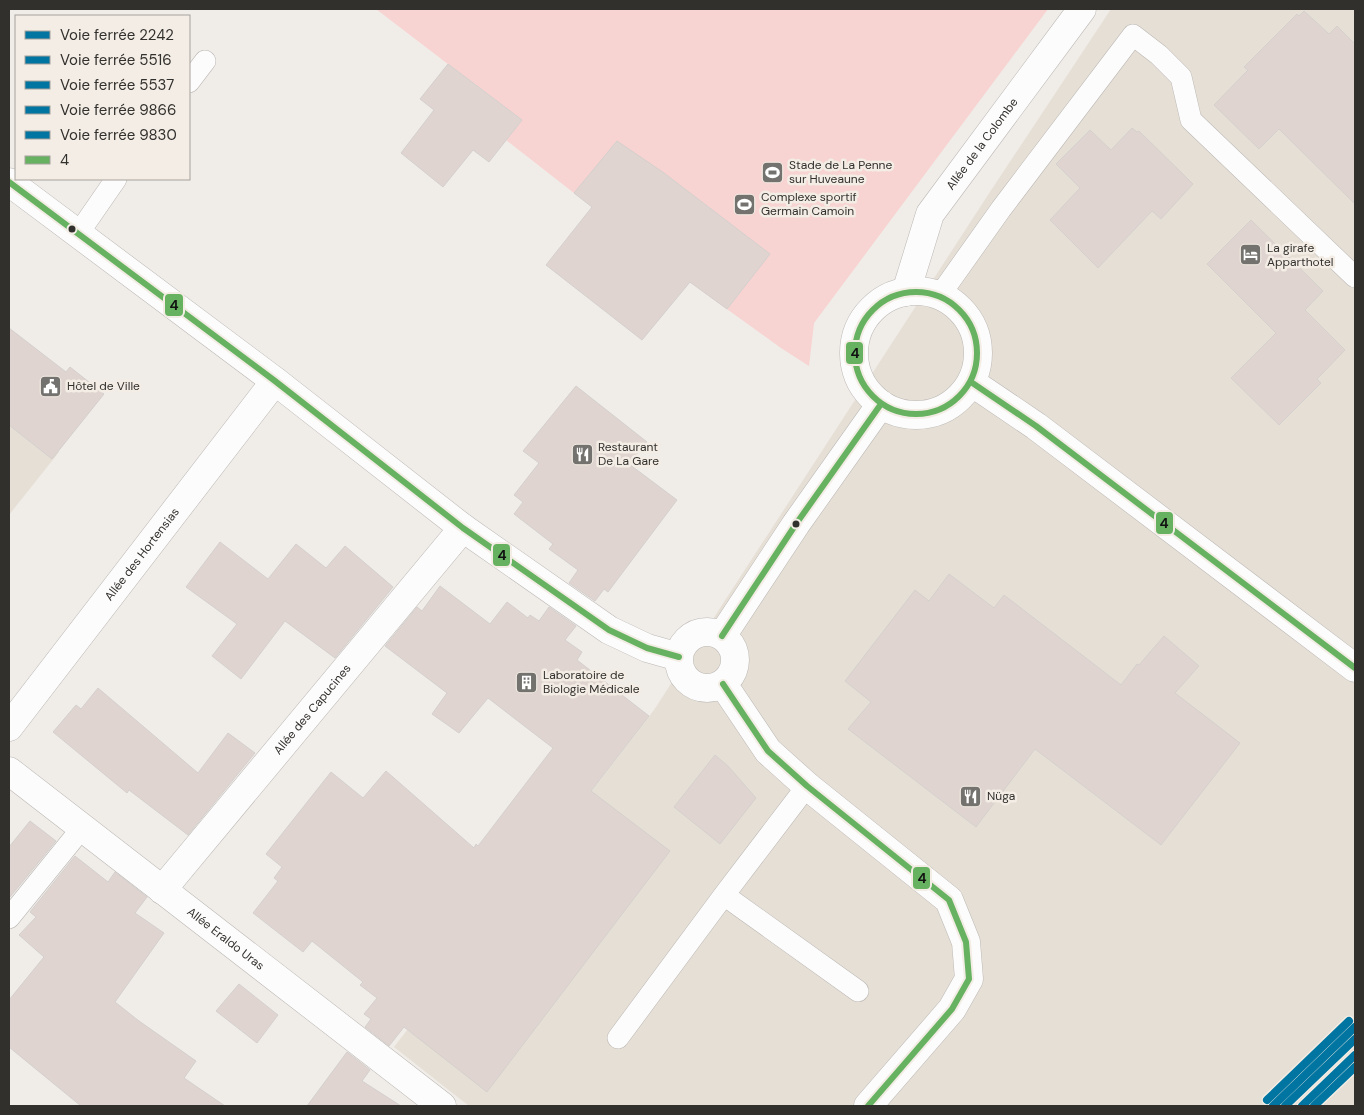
<svg xmlns="http://www.w3.org/2000/svg" width="1364" height="1115" font-family="'DM Sans',sans-serif">
	<style>
		.built { fill: #e6dfd5 }
		.green { fill: #f7d3d1 }
		.building { fill: #dfd4cf; stroke: #d4d0ce }
		.lines { fill: none; stroke-linecap: round; stroke-linejoin: round }
		.lane-casing { stroke: #bbb8b5; stroke-width: 22 }
		.street-casing { stroke: #bbb8b5; stroke-width: 29 }
		.secondary-casing { stroke: #bbb8b5; stroke-width: 29 }
		.lane { stroke: #fdfcfc; stroke-width: 21 }
		.street { stroke: #fdfcfc; stroke-width: 28 }
		.secondary { stroke: #fdfcfc; stroke-width: 28 }
		.bus-1-casing { stroke: #f3ede5; stroke-width: 10 }
		.bus-1 { stroke: #66b261; stroke-width: 6 }
		.rail-1-casing { stroke: #f3ede5; stroke-width: 11 }
		.rail-2-casing { stroke: #f3ede5; stroke-width: 11 }
		.rail-3-casing { stroke: #f3ede5; stroke-width: 11 }
		.rail-4-casing { stroke: #f3ede5; stroke-width: 11 }
		.rail-5-casing { stroke: #f3ede5; stroke-width: 11 }
		.rail-1 { stroke: #0075a1; stroke-width: 8 }
		.rail-2 { stroke: #0075a1; stroke-width: 8 }
		.rail-3 { stroke: #0075a1; stroke-width: 8 }
		.rail-4 { stroke: #0075a1; stroke-width: 8 }
		.rail-5 { stroke: #0075a1; stroke-width: 8 }
		.bus-dot { fill: #32302d; stroke: #f3ede5; stroke-width: 2 }
		.labels { text-anchor: middle; stroke-width: 5; stroke-linejoin: round; paint-order: stroke }
		.street-label { font-size: 12px; fill: #32302d; stroke: #f3ede5 }
		.poi-label { font-size: 12px; fill: #32302d; stroke: #f3ede5; text-anchor: start }
		.line-badge { stroke: #f3ede5; stroke-width: 2 }
		.pale-badge-label { font-size: 14px; text-anchor: middle; font-weight: bold; fill: #111 }
	</style>
	<rect width="100%" height="100%" fill="#f0ece8"/>
	<path class="built" d="M1111,9H1355V1106H469L394,1047L654,710L986,198Z
		M9,425L36,446L42,438L59,452L9,515Z"/>
	<path class="green" d="M376,9H1048L814,323L809,366L781,348L670,268L506,140L521,120Z"/>
	<path class="building" d="M1304,11L1329,34L1337,26L1355,44V204L1279,129L1259,149L1214,105L1248,70L1244,67L1297,14L1299,16Z
		M448,64L522,120L489,162L473,150L443,187L401,153L434,110L420,99Z
		M1132,128L1137,132L1139,131L1193,184L1161,219L1152,211L1098,268L1050,220L1080,188L1056,164L1090,130L1111,150Z
		M617,141L664,173L770,254L727,309L690,282L642,340L546,265L592,207L574,193Z
		M1251,220L1323,291L1305,310L1345,350L1317,379L1321,383L1279,425L1231,378L1276,333L1207,264Z
		M9,328L66,372L70,367L104,394L52,459L9,425Z
		M576,386L647,442L629,464L677,500L608,592L604,589L595,601L569,583L578,570L549,549L553,544L514,514L523,502L514,495L539,463L523,451Z
		M220,542L268,579L296,544L326,568L345,546L393,587L335,658L285,621L241,679L212,656L237,624L186,587Z
		M949,574L994,608L1004,595L1121,685L1137,664L1139,665L1164,636L1199,666L1175,693L1240,743L1161,845L1035,749L976,827L848,729L871,702L845,681L915,590L929,601Z
		M440,586L490,624L507,602L528,618L530,615L539,621L549,607L576,626L565,640L582,652L577,660L649,716L591,791L670,851L487,1092L404,1027L389,1046L365,1027L371,1019L364,1014L377,998L360,985L363,982L312,941L303,952L253,913L278,881L274,878L282,867L266,854L331,772L363,798L386,771L474,848L476,844L478,846L553,748L488,698L459,733L432,714L447,693L385,646L417,607L422,611Z
		M98,688L198,773L228,733L255,753L188,835L129,790L127,793L53,732L76,705L81,709Z
		M715,755L728,766L756,798L720,844L674,807Z
		M30,821L56,841L10,897L9,895V847Z
		M75,856L108,882L115,872L147,897L135,913L164,933L115,1002L139,1021L196,1061L184,1078L225,1106H81L9,1047V1000L44,957L19,935L36,917L30,912Z
		M239,984L278,1015L257,1043L216,1011Z
		M347,1052L370,1070L362,1081L401,1106H307Z"/>
	<g class="lines">
		<defs>
			<path id="lane" d="M189,82L205,61
				M78,234L116,179
				M940,295L1001,209L1133,35L1159,55L1181,77L1191,120L1355,277
				M724,895L858,991
				M9,918L82,828
				M618,1038L724,895L807,786"/>
			<g id="street">
				<path id="s1" d="M906,292L930,214L1082,9"/>
				<path id="s2" d="M9,727L275,381"/>
				<path id="s3" d="M9,771L442,1106"/>
				<path id="s4" d="M162,890L463,528"/>
			</g>
			<path id="secondary" d="M9,182L275,381L463,528L609,630L647,648L679,657
				M854 353a62 62 0 1 1 124 0a62 62 0 1 1-124 0Z
				M971,382L1036,426L1355,668
				M679 660a28 28 0 1 1 56 0a28 28 0 1 1-56 0Z
				M722,636L796,524L881,404
				M723,684L768,751L807,786L949,900L966,942L969,979L952,1009L868,1106"/>
		</defs>
		<use href="#lane" class="lane-casing"/>
		<use href="#street" class="street-casing"/>
		<use href="#secondary" class="secondary-casing"/>
		<use href="#lane" class="lane"/>
		<use href="#street" class="street"/>
		<use href="#secondary" class="secondary"/>
		<defs>
			<path id="bus-1" d="M9,182L275,381L463,528L609,630L647,648L679,657
				M855 353a61 61 0 1 1 122 0a61 61 0 1 1-122 0Z
				M971,382L1036,426L1355,668
				M722,636L796,524L881,404
				M723,684L768,751L807,786L949,900L966,942L969,979L952,1009L868,1106"/>
		</defs>
		<use href="#bus-1" class="bus-1-casing"/>
		<use href="#bus-1" class="bus-1"/>
		<defs>
			<path id="rail-1" d="M1273,1106L1355,1027"/>
			<path id="rail-2" d="M1285,1106L1355,1039"/>
			<path id="rail-3" d="M1302,1106L1355,1055"/>
			<path id="rail-4" d="M1267,1100L1349,1021"/>
			<path id="rail-5" d="M1314,1106L1355,1067"/>
		</defs>
		<use href="#rail-1" class="rail-1-casing"/>
		<use href="#rail-2" class="rail-2-casing"/>
		<use href="#rail-3" class="rail-3-casing"/>
		<use href="#rail-4" class="rail-4-casing"/>
		<use href="#rail-5" class="rail-5-casing"/>
		<use href="#rail-1" class="rail-1"/>
		<use href="#rail-2" class="rail-2"/>
		<use href="#rail-3" class="rail-3"/>
		<use href="#rail-4" class="rail-4"/>
		<use href="#rail-5" class="rail-5"/>
	</g>
	<defs>
		<symbol id="stadium-square" viewBox="-11 -11 22 22"><rect x="-9" y="-9" width="18" height="18" rx="4" fill="#74726e" stroke="#f3ede5"/><path d="M0-5a6.5 5 0 1 0 0 10a6.5 5 0 1 0 0-10ZM-3.5-1.8h7v3.6h-7Z" fill="#fff"/></symbol>
		<symbol id="hotel-square" viewBox="-11 -11 22 22"><rect x="-9" y="-9" width="18" height="18" rx="4" fill="#74726e" stroke="#f3ede5"/><path d="M-6-4.5h1.5V1H6V5H4.5V3h-9V5H-6ZM-4 0a1.8 1.8 0 1 1 3.6 0ZM.5 0V-2.5h3Q6-2.5 6 0Z" fill="#fff"/></symbol>
		<symbol id="civic-square" viewBox="-11 -11 22 22"><rect x="-9" y="-9" width="18" height="18" rx="4" fill="#74726e" stroke="#f3ede5"/><path d="M-.6-6.5H3V-4.5H.6V-3L4-1V1h2V6H-6V1h2V-1L-.6-3ZM-1.2 2.5V6h2.4V2.5Z" fill="#fff"/></symbol>
		<symbol id="restaurant-square" viewBox="-11 -11 22 22"><rect x="-9" y="-9" width="18" height="18" rx="4" fill="#74726e" stroke="#f3ede5"/><path d="M-5-6h1v4h1v-4h1v4h1v-4h1v5L-1.5 .5V6h-2V.5L-5-1ZM5-6V6H3V1.5H1.5Q1.5-4 5-6Z" fill="#fff"/></symbol>
		<symbol id="building-square" viewBox="-11 -11 22 22"><rect x="-9" y="-9" width="18" height="18" rx="4" fill="#74726e" stroke="#f3ede5"/><path d="M-4-6H4V6H1V3H-1V6H-4ZM-2.5-4.3h1.7v1.8h-1.7ZM.8-4.3h1.7v1.8H.8ZM-2.5-1h1.7V.8h-1.7ZM.8-1h1.7V.8H.8Z" fill="#fff"/></symbol>
	</defs>
	<g fill-rule="evenodd">
		<use href="#stadium-square" x="760" y="160" width="25" height="25"/>
		<use href="#stadium-square" x="732" y="192" width="25" height="25"/>
		<use href="#hotel-square" x="1238" y="242" width="25" height="25"/>
		<use href="#civic-square" x="38" y="374" width="25" height="25"/>
		<use href="#restaurant-square" x="570" y="442" width="25" height="25"/>
		<use href="#building-square" x="514" y="670" width="25" height="25"/>
		<use href="#restaurant-square" x="958" y="784" width="25" height="25"/>
	</g>
	<g class="bus-dot">
		<circle cx="72" cy="229" r="4.5"/>
		<circle cx="796" cy="524" r="4.5"/>
	</g>
	<g class="labels">
		<g class="street-label">
			<text dy="4" stroke="none"><textPath href="#s1" startOffset="169">Allée de la Colombe</textPath></text>
			<text dy="4" stroke="none"><textPath href="#s2" startOffset="218">Allée des Hortensias</textPath></text>
			<text dy="4" stroke="none"><textPath href="#s4" startOffset="235">Allée des Capucines</textPath></text>
			<text dy="4" stroke="none"><textPath href="#s3" startOffset="274">Allée Eraldo Uras</textPath></text>
		</g>
		<g class="poi-label">
			<text x="789" y="169">Stade de La Penne<tspan x="789" dy="14">sur Huveaune</tspan></text>
			<text x="761" y="201">Complexe sportif<tspan x="761" dy="14">Germain Camoin</tspan></text>
			<text x="1267" y="252">La girafe<tspan x="1267" dy="14">Apparthotel</tspan></text>
			<text x="67" y="390">Hôtel de Ville</text>
			<text x="598" y="451">Restaurant<tspan x="598" dy="14">De La Gare</tspan></text>
			<text x="543" y="679">Laboratoire de<tspan x="543" dy="14">Biologie Médicale</tspan></text>
			<text x="987" y="800">Nüga</text>
		</g>
	</g>
	<g class="line-badge">
		<rect x="164" y="293" width="20" height="24" rx="5" fill="#66b261"/>
		<rect x="845" y="341" width="19" height="24" rx="5" fill="#66b261"/>
		<rect x="1155" y="511" width="19" height="24" rx="5" fill="#66b261"/>
		<rect x="492" y="543" width="19" height="24" rx="5" fill="#66b261"/>
		<rect x="912" y="866" width="19" height="24" rx="5" fill="#66b261"/>
	</g>
	<g class="pale-badge-label">
		<text x="174" y="310">4</text>
		<text x="855" y="358">4</text>
		<text x="1164" y="528">4</text>
		<text x="502" y="560">4</text>
		<text x="922" y="883">4</text>
	</g>
	<rect width="1364" height="1115" fill="none" stroke="#32302d" stroke-width="20"/>
	<rect x="15" y="15" width="175" height="165" fill="#f3ede5" stroke="#a6a19b"/>
	<rect x="25" y="31" width="25" height="8" fill="#0075a1" stroke="#a6a19b"/>
	<text x="60" y="40" font-size="15" fill="#32302d">Voie ferrée 2242</text>
	<rect x="25" y="56" width="25" height="8" fill="#0075a1" stroke="#a6a19b"/>
	<text x="60" y="65" font-size="15" fill="#32302d">Voie ferrée 5516</text>
	<rect x="25" y="81" width="25" height="8" fill="#0075a1" stroke="#a6a19b"/>
	<text x="60" y="90" font-size="15" fill="#32302d">Voie ferrée 5537</text>
	<rect x="25" y="106" width="25" height="8" fill="#0075a1" stroke="#a6a19b"/>
	<text x="60" y="115" font-size="15" fill="#32302d">Voie ferrée 9866</text>
	<rect x="25" y="131" width="25" height="8" fill="#0075a1" stroke="#a6a19b"/>
	<text x="60" y="140" font-size="15" fill="#32302d">Voie ferrée 9830</text>
	<rect x="25" y="156" width="25" height="8" fill="#66b261" stroke="#a6a19b"/>
	<text x="60" y="165" font-size="15" fill="#32302d">4</text>
</svg>
